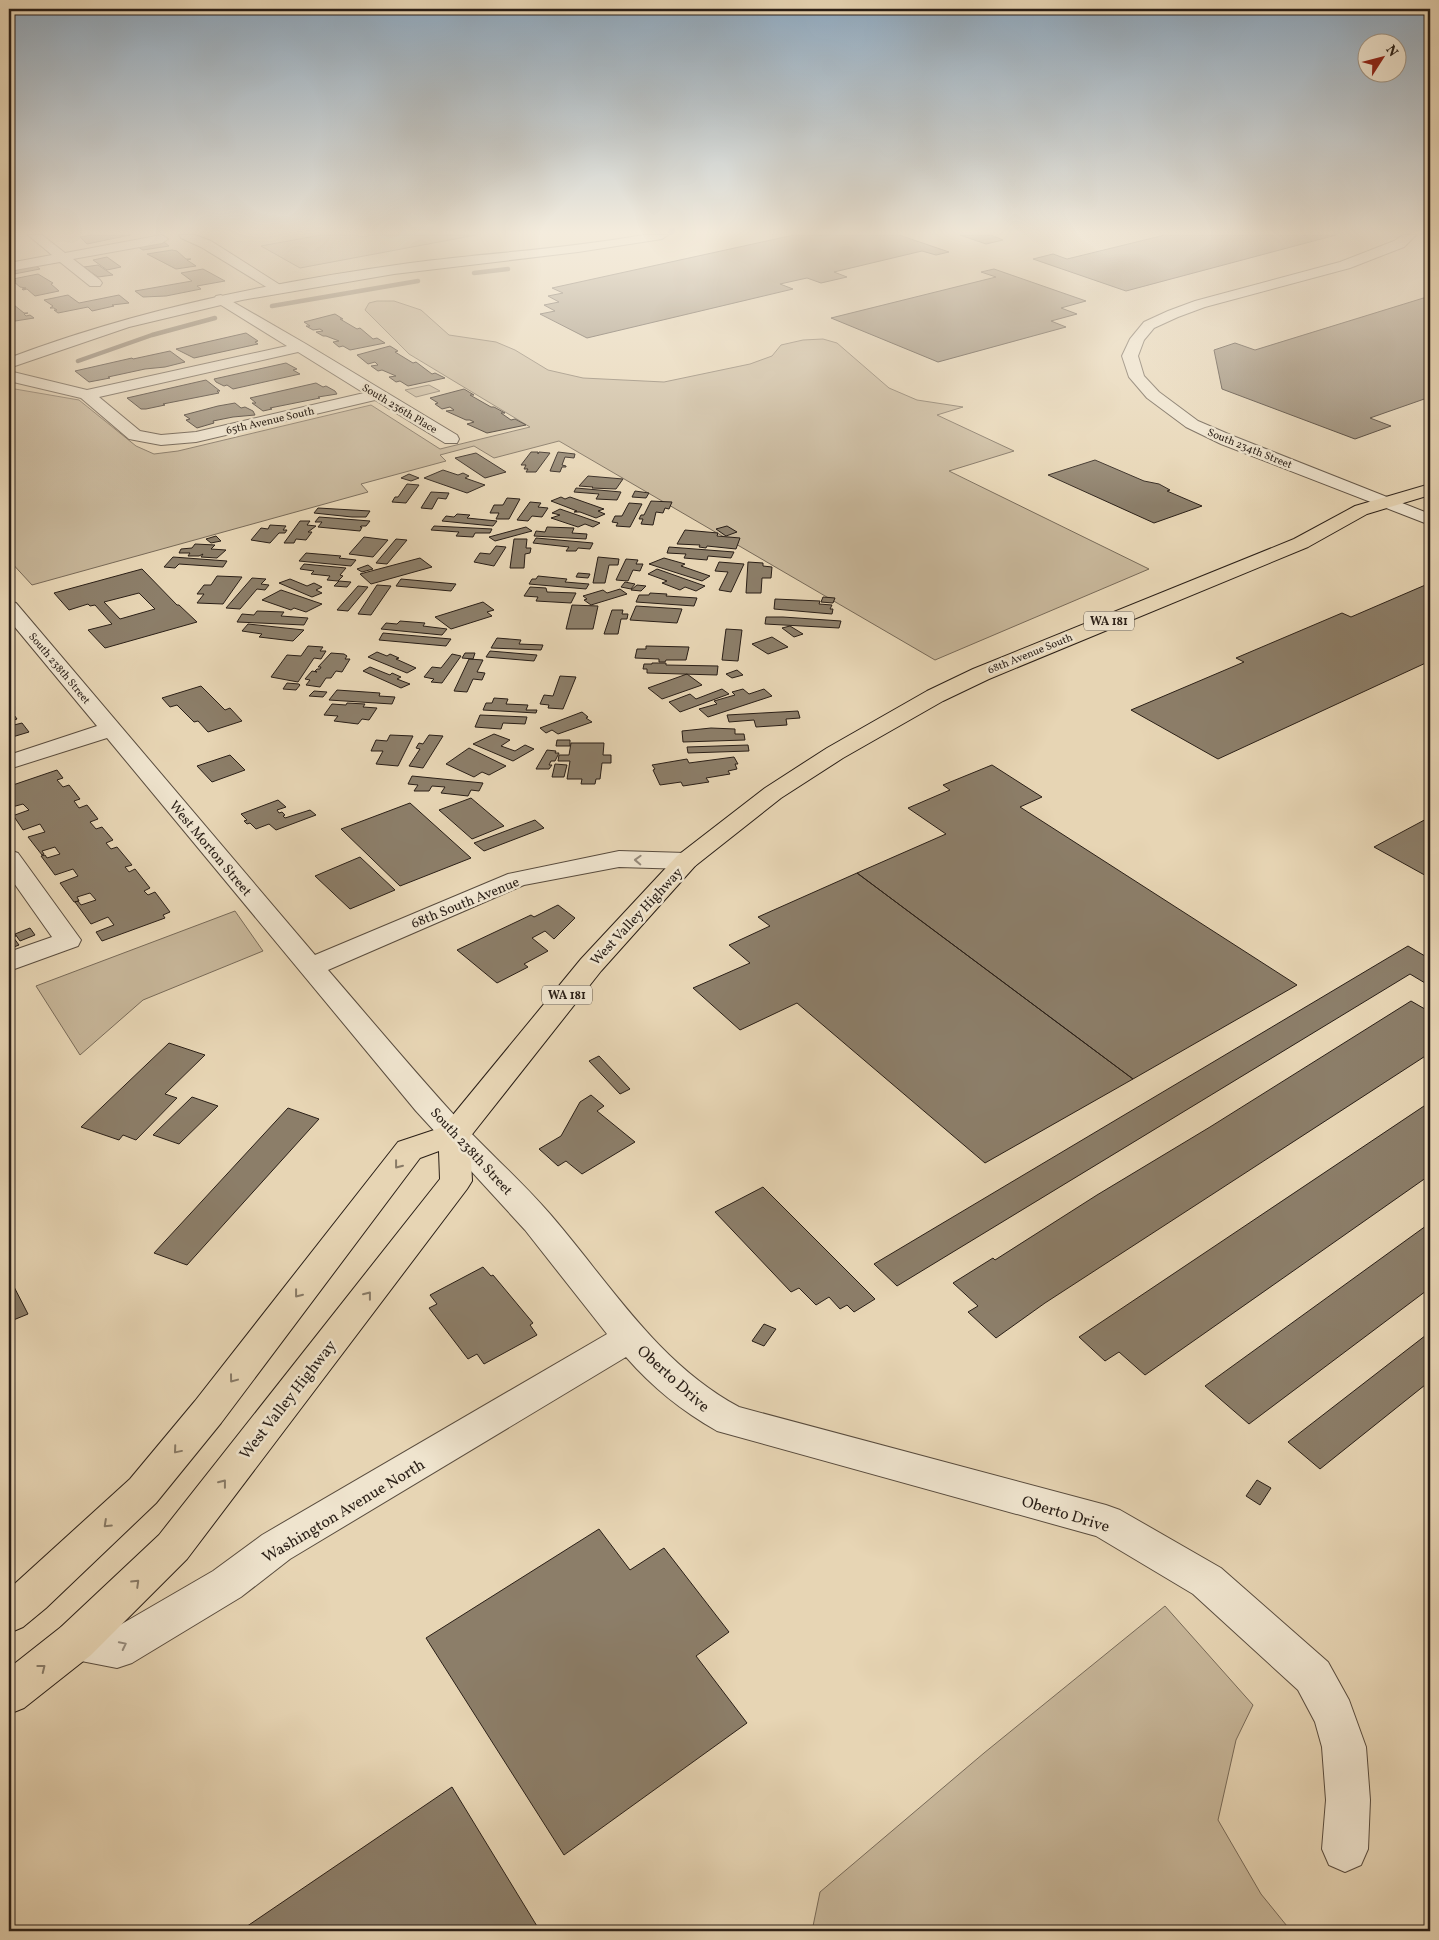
<svg xmlns="http://www.w3.org/2000/svg" width="1439" height="1940" font-family="Vollkorn,serif">
	<style>
		.green { fill: #c7b699; stroke: #786a58 }
		.lines { fill: none; stroke-linecap: round; stroke-linejoin: round }
		.stream { stroke: #756755; stroke-width: 4.5 }
		.building { fill: #8c7e69; stroke: #2a1f17; fill-rule: evenodd }
		.minor-casing { stroke: #594c3e; stroke-width: 2 }
		.tertiary-casing { stroke: #594c3e; stroke-width: 2 }
		.primary-casing { stroke: #2a1f17; stroke-width: 2 }
		.minor { fill: #efe4ce; fill-rule: evenodd }
		.tertiary { fill: #efe4ce; fill-rule: evenodd }
		.primary { fill: #e7d5b4; fill-rule: evenodd }
		.oneway { stroke: #968b7c }
		.oneway2 { stroke: #887a66 }
		.labels { text-anchor: middle; stroke-width: 5; stroke-linejoin: round; paint-order: stroke }
		.far-street-label { font-size: 11px; fill: #2a1f17; stroke: #efe4ce }
		.shield { fill: #efe4ce; stroke: #655a4e; stroke-width: 1 }
		.shield-label { font-size: 12px; font-weight: bold; fill: #2a1f17 }
		.street-label { font-size: 14px; fill: #2a1f17; stroke: #efe4ce }
		.near-street-label { font-size: 16px; fill: #2a1f17; stroke: #efe4ce }
	</style>
	<rect width="100%" height="100%" fill="#e7d5b4"/>
	<filter id="stains"><feTurbulence type="fractalNoise" baseFrequency=".004" numOctaves="4"/><feColorMatrix values="0 0 0 0 .2 0 0 0 0 .09 0 0 0 0 .02 0 0 0 .5 -.17"/></filter>
	<radialGradient id="worn" r=".72"><stop offset=".6" stop-color="#630" stop-opacity="0"/><stop offset="1" stop-color="#630" stop-opacity=".3"/></radialGradient>
	<path class="green" d="M321,235H356L361,237L374,235H476L300,268L261,246Z
		M377,301H394L421,310L449,335L496,342L515,350L548,370L583,378L664,382L750,364L772,356L781,345L803,340L823,339L837,343L889,388L917,400L963,407L937,415L1014,451L949,471L1149,569L935,660L559,441L494,458L474,446L440,455L446,461L361,484L368,492L32,585L9,560V388L79,400L136,446L154,454L178,451L371,405L440,449L530,427L409,354L365,310L369,303Z
		M429,385L440,391L416,397L405,390Z
		M235,911L263,951L143,1000L80,1055L36,986Z
		M1165,1606L1253,1705L1236,1740L1218,1820L1261,1894L1291,1931H812L820,1892L984,1753Z"/>
	<g class="lines">
		<path class="stream" d="M474,273L508,269
			M272,306L418,281
			M78,361L152,335L215,318"/>
	</g>
	<path class="building" d="M92,235H91H130L87,244L80,237Z
		M794,235H899L949,252L936,255L922,251L834,272L847,277L821,283L807,278L780,284L793,289L587,338L540,314L555,311L544,305L559,302L548,296L563,293L552,288Z
		M960,235H991L1003,240L986,244Z
		M1165,235H1336L1126,291L1033,259L1053,254L1067,259Z
		M164,242L169,246L143,250L138,247Z
		M172,250L177,251L186,259H191L187,260L196,266L176,269L147,254Z
		M107,257L121,267L107,270L93,260Z
		M35,265L40,269L9,275V270Z
		M98,265L113,275L98,277L84,267Z
		M203,269L225,281L197,286L201,289L166,296L143,297L135,291L192,281L181,273Z
		M994,269L1086,301L1061,308L1077,314L1051,321L1066,327L938,362L831,318L996,277L981,272Z
		M38,274L53,283L51,284L59,291L35,296L27,289L23,290L22,289L26,288L20,287L13,281H16L13,279Z
		M68,295L79,303L119,295L129,303L112,305L114,306L92,311L88,307L58,313L54,310H57L54,308H50L53,306L44,300Z
		M1430,296V397L1370,418L1391,426L1355,439L1222,389L1214,350L1235,343L1255,350Z
		M14,305L24,313H28L24,314L26,316L30,315L34,318L9,322V306Z
		M335,314L343,319H340L357,329L360,328L373,339L377,338L385,343L350,350L343,346L339,347L333,342L339,341L326,336H323L316,332L323,331L320,329L313,330L306,326H310L304,322Z
		M246,333L258,341L255,342L258,344L194,358L176,349Z
		M390,346L398,351L395,352L413,363L416,362L432,374L435,373L445,378L408,386L400,381L396,382L389,377L396,376L382,370L378,371L371,366L378,365L375,362L368,364L357,355Z
		M170,351L185,362L165,367L145,369L108,377L110,378L89,382L75,371L132,358L133,359Z
		M286,363L297,369L293,370L300,374L233,389L227,385L224,386L216,382L214,379Z
		M206,380L220,391H217L219,393L163,404L165,405L146,409H141L127,398Z
		M316,383L323,387L326,386L335,391L337,394L318,397L320,398L270,408L272,409L263,411L252,403H256L250,398Z
		M464,389L474,395H470L491,407H494L505,413H501L511,420L515,419L526,425L487,433L467,424L474,422L470,420H466L446,411L454,410L450,407L442,409L435,404L438,403L430,398Z
		M235,403L241,408L245,407L253,411L255,415L233,417L213,421L214,423L197,428L186,420L190,419L184,415L218,406Z
		M531,452H538V454L539,452L550,453L536,472H526L528,469H524L526,465H521Z
		M558,452L575,454L574,458L565,457L562,465L566,466V467H562L560,472L550,471Z
		M476,453L506,472L485,478L455,458Z
		M1095,460L1144,481L1159,484L1170,490L1167,491L1202,506L1154,523L1048,475Z
		M443,470L458,475L463,473L469,476L465,478L485,485L467,493L424,478Z
		M409,474L419,478L411,481L401,478Z
		M588,476L623,479L616,489L592,488L593,487L579,486Z
		M407,484L419,485L406,503L392,502L395,497H398Z
		M576,488L621,492L617,500L596,499L599,494L574,492Z
		M635,491L649,493L646,498L632,497Z
		M431,492L449,493L446,499L438,498L432,509L421,508Z
		M561,497L565,499L570,497L604,509L598,511L605,514L596,518L580,512H574L577,511L551,501Z
		M507,498L520,499L509,519H496L499,513H490L494,505H503Z
		M651,501L672,502L669,509L665,508L663,513L656,512L653,525L641,524L643,519H639L641,515H644Z
		M530,502L541,503L538,507L548,508L542,517L532,516L528,521L517,520Z
		M629,503L642,504L630,527L616,526L618,523L612,522L615,516H622Z
		M318,508L370,511L366,517H352L314,513Z
		M560,509L600,523L593,527L585,524L578,527L551,518L560,515L552,513Z
		M457,514L470,515L467,518L497,521L493,526L442,521L446,516L454,517Z
		M319,517L370,521L366,526H361L360,527H362L360,531L318,527L322,522H315Z
		M300,521H310L307,525L316,526L308,532H312L306,540L296,539L294,543H284Z
		M270,525L286,526L283,530H287L285,533H279L270,543L251,540L261,528L268,529Z
		M434,526L492,529L490,533H475L473,537L456,536L459,532L431,530Z
		M727,526L737,532L726,536L716,529Z
		M526,527L532,531L495,541L489,537Z
		M547,527L574,528L572,533L587,534L586,539L534,536L536,531L545,532Z
		M685,530L718,533L717,536L740,538L736,549L707,546L706,548L699,547L700,545L677,544Z
		M216,536L221,541L211,543L206,539Z
		M364,537L388,540L373,557L349,554Z
		M536,538L593,543L590,549L578,548L576,551H566L569,547L533,543Z
		M396,539L407,540L387,564L376,563Z
		M514,539H527L526,548H531L530,553L525,554L524,568H510Z
		M195,544L215,545L211,549L226,550L217,558L201,557L203,554L199,556H188L190,553H179L181,549L192,548Z
		M496,546L506,547L494,566L474,562L480,553L490,554Z
		M669,547L734,552L731,558L708,556L707,560L684,558L686,554L667,553Z
		M306,553L341,556L339,558L356,560L351,566L299,561Z
		M173,557L227,561L223,567L179,564L175,568L164,567Z
		M598,557L619,559L618,565H609L605,583H593Z
		M420,558L432,567L371,584L360,574Z
		M664,558L685,564L681,566L710,576L702,581L649,564Z
		M626,559L638,560L636,564H643L640,571L633,570L628,581L616,580Z
		M719,562L744,564L731,592L719,590L728,572L715,571Z
		M748,562L763,563V566L772,567L771,578H762L761,593H746Z
		M304,564L346,568L340,575L343,576L338,581L327,580L330,576L311,574L314,571L300,569Z
		M368,565L373,569L362,572L357,569Z
		M142,569L177,605H179L197,622L105,648L88,630L112,624L95,605L90,606L88,604L69,610L54,593ZM139,593L155,609L120,619L104,602Z
		M657,569L705,586L696,591L685,587L680,590L662,583L667,581L648,574Z
		M578,573L590,574L588,578L576,577Z
		M217,576L242,577L223,604L197,603L204,594H197L204,585H211Z
		M538,576L567,579L565,582L589,584L586,589L529,584L532,579H536Z
		M252,578L266,579L261,584L269,585L265,590L257,589L240,609L226,608Z
		M290,579L307,586L314,583L322,587L316,590L322,593L312,597L279,583Z
		M401,579L456,584L451,591L396,586Z
		M339,581L351,582L347,587L334,586Z
		M625,582L635,584L631,589L621,587Z
		M1430,583V661L1218,759L1131,710L1244,662L1236,658L1342,613L1351,617Z
		M377,585L391,586L371,615L358,614Z
		M637,585L646,586L641,591L631,590Z
		M358,586L368,587L348,611L337,610Z
		M530,587L546,588L547,592L576,593L571,603L536,601L538,597L524,596Z
		M620,589L627,594L591,605L584,600L587,599L583,596L603,590L607,593Z
		M281,590L322,604L306,612L294,608L291,610L262,600Z
		M650,593L667,594L666,596L697,598L694,606L636,602L639,595H649Z
		M823,597L835,598L833,603L821,602Z
		M775,599L820,601L819,604L832,605L830,609H833L832,614L774,609Z
		M483,602L494,610L487,612L492,616L451,629L435,617Z
		M572,605L598,606L593,629H566Z
		M636,606L682,609L677,623L630,620Z
		M612,610H623L622,614H628L627,619H621L618,634H604Z
		M257,611L284,612L281,616L308,618L304,625L237,622L242,614L254,615Z
		M766,617H783L841,621L839,628L765,624Z
		M400,621L425,623L423,626L447,629L442,635L381,629L386,623L397,624Z
		M248,624L304,630L293,641L259,637L262,634L242,631Z
		M790,626L803,634L794,637L782,628Z
		M726,629L742,630L738,661L722,660Z
		M383,633L451,639L446,646L379,640Z
		M772,637L788,647L768,654L752,644Z
		M497,638L521,640L519,644L543,645L541,650L491,648Z
		M308,646L323,647L320,651H326L321,659L314,658L298,682L271,677L287,655L301,656Z
		M646,646L689,647L686,660H666L665,662H659V659L635,658L637,649H646Z
		M490,651L537,655L534,661L486,657Z
		M377,652L387,656L390,654L399,658L396,659L416,668L407,673L368,657Z
		M331,653L344,654L347,656L345,659H350L342,672L336,671L331,678H326L320,687L306,685L310,680L305,679L312,671L317,672L315,671L317,669H320L321,667H318Z
		M465,653H475L473,659L462,658Z
		M452,654L461,656L442,683L431,682L434,679L424,677L432,667L441,668Z
		M469,659L483,660L477,672L485,673L482,680L473,679L467,692L454,691Z
		M652,663H666V665L718,666L717,675L647,673V669H643L644,664H652Z
		M370,667L390,675L392,673L401,677L397,679L410,684L401,688L363,671Z
		M737,670L743,675L732,678L726,674Z
		M687,674L702,685L662,699L648,688Z
		M560,676L576,677L563,709L548,708L549,705L540,704L544,695L553,696Z
		M287,683L299,684L300,685L296,690L283,689Z
		M201,686L225,710L230,708L242,721L208,732L198,721L194,722L177,705L170,707L162,698Z
		M722,689L729,694L680,712L669,702L690,694L696,699Z
		M743,689L749,694L764,689L772,696L708,717L699,709L717,704L714,701L735,695L732,692Z
		M337,690L380,693L379,696L395,697L392,704L329,700Z
		M314,691L327,692L323,697L309,696Z
		M494,698L508,699L506,704L528,705L526,710H537L536,713L483,710L486,703H492Z
		M347,703L365,704L363,707L377,708L369,720L362,719L358,724L334,721L338,716L324,715L332,704L346,705Z
		M9,708L17,719L11,721L14,725L22,723L29,732L9,738Z
		M798,711L800,718L786,719L787,725L756,727L754,720L729,722L727,715Z
		M582,712L588,717L586,718L592,722L558,734L552,730L546,733L540,728Z
		M480,715L527,717L525,724L503,723L501,729L475,727Z
		M711,728L735,729V734H744L745,740L683,742L682,731Z
		M494,734L510,740L501,746L515,751L525,745L534,749L513,761L473,744Z
		M390,735L413,736L398,766L376,764L383,751H371L376,740L387,741Z
		M429,735L443,736L423,768L409,766L420,749L416,748L419,743L423,744Z
		M557,740H570V746H556Z
		M571,743H604L603,755H611V763H602L600,779H596L595,784H581L582,779H567L570,761H558L559,755H569Z
		M748,745L749,751L688,753L687,747Z
		M469,748L506,766L489,775L482,772L474,777L446,764Z
		M547,750L556,751L555,753H559L555,761H551L549,765H552L549,769H536Z
		M230,755L245,770L212,782L197,766Z
		M734,757L738,764H735L737,769L728,771L730,774L706,778L709,782L683,786L681,782L660,785L653,770L655,769L652,765L687,759L689,763Z
		M555,764L567,765L564,777H552Z
		M992,765L1042,797L1020,807L1297,985L1133,1079L857,873L946,834L908,808L950,790L943,785Z
		M57,770L63,778L57,780L63,787L69,785L80,799L74,801L79,808L87,805L98,819L90,822L96,829L102,827L113,840L106,843L111,849L117,847L132,865L125,867L129,872L135,869L150,888L144,891L148,895L155,892L170,912L163,915L165,918L102,941L96,932L114,925L108,917L91,924L75,902L78,901L81,905L96,900L90,893L77,897L79,901L74,902L60,883L78,876L73,869L55,875L41,856L45,855L47,858L60,854L55,847L42,851L44,854L42,855L28,837L45,832L40,824L23,830L11,812L15,815L29,810L23,804L12,807L14,810L11,811L9,808V791L13,790L10,786Z
		M412,776L483,783L479,791L471,790L468,796L441,793L445,787L432,786L429,791H414L418,785L408,784Z
		M471,798L491,815L504,826L472,839L439,810Z
		M278,800L286,807L277,810L279,813L282,812L285,815L283,816L285,818L310,810L316,815L276,830L269,824L256,829L250,823L247,824L244,821L247,820L241,814Z
		M410,803L471,858L400,886L341,829Z
		M1430,817V878L1374,847Z
		M535,820L544,828L484,851L474,843Z
		M360,857L395,890L350,909L315,876Z
		M857,873L1133,1079L985,1163L797,1003L740,1030L693,988L750,963L729,945L770,926L758,917Z
		M558,905L575,918L554,939L545,931L532,938L548,951L524,964L528,967L497,983L457,950L531,915L534,917Z
		M9,925L16,936L13,937L19,945L9,949Z
		M30,928L35,935L20,941L15,934Z
		M1408,946L1430,959V986L1410,974L897,1286L874,1264Z
		M1411,1001L1430,1012V1053L1045,1303L996,1338L968,1312L978,1306L953,1283L993,1258L995,1260L1097,1195L1210,1127Z
		M169,1043L205,1055L165,1094L177,1098L136,1140L123,1135L119,1140L81,1127Z
		M599,1056L630,1089L620,1094L589,1061Z
		M591,1095L604,1106L597,1111L635,1142L582,1174L566,1161L558,1166L539,1149L561,1136L580,1102Z
		M192,1097L218,1106L179,1144L153,1135Z
		M1430,1102V1175L1145,1375L1119,1352L1105,1361L1079,1337Z
		M288,1108L319,1119L187,1265L154,1253Z
		M763,1187L875,1299L854,1312L847,1305L840,1309L829,1297L816,1305L799,1288L791,1292L715,1212Z
		M1430,1223V1288L1249,1424L1205,1386Z
		M483,1267L491,1276L493,1275L533,1323L530,1325L537,1335L484,1364L477,1354L468,1359L429,1308L437,1304L430,1295Z
		M9,1281H11L28,1314L11,1321L12,1325L9,1327Z
		M764,1324L776,1329L764,1346L752,1341Z
		M1430,1332V1381L1320,1469L1288,1442Z
		M1257,1480L1271,1488L1260,1505L1246,1496Z
		M599,1529L630,1570L664,1548L729,1632L696,1656L747,1723L564,1855L426,1638Z
		M452,1787L540,1931H240Z"/>
	<g class="lines">
		<defs>
			<path id="minor" d="M28,235H42L65,253L162,235L168,239L162,243L73,259L100,280L102,283L100,286H90L60,262L9,271V263L52,255Z
				M179,235H195L211,241L285,288L278,292L273,291L201,247L181,238Z
				M1403,235H1416L1404,247L1350,268L1205,307L1178,317L1154,328L1144,340L1138,356L1144,376L1159,392L1198,421L1233,436L1430,514V525L1221,444L1186,427L1147,398L1129,377L1122,356L1130,339L1144,322L1168,311L1195,301L1340,262L1394,241Z
				M221,295L306,344L457,435L459,439L457,443H445L375,400L196,442L161,445L129,439L81,398L9,381V371L87,390L287,346L216,302L214,299L216,296ZM298,352L364,393L196,432L161,435L140,431L99,397Z
				M9,601L16,603L315,955L508,874L619,851L686,853L695,856L699,861L695,866L686,869L619,867L524,885L328,970C373,1022 418,1076 465,1127C493,1156 523,1183 550,1214C609,1282 657,1363 739,1407L1106,1505L1120,1510L1221,1568L1328,1662L1349,1700L1366,1747L1370,1800L1368,1849L1361,1865L1345,1872L1329,1865L1322,1849L1326,1800L1322,1747L1315,1722L1298,1690L1193,1594L1096,1536L717,1431C682,1411 653,1388 626,1357L290,1559L241,1597L132,1663L117,1668L76,1660L61,1655L55,1641L61,1627L76,1622L113,1629L213,1571L262,1535L607,1334L525,1230L416,1111L107,738L9,769V755L97,726L9,620Z
				M9,850L18,853L81,940L78,946L9,971V952L52,937L9,876Z"/>
			<path id="tertiary" d="M643,235H668L662,239L578,252L394,274L242,300L129,327L9,368V358C138,309 273,282 410,263C487,253 566,249 643,235Z"/>
			<path id="primary" d="M1430,484V495L1367,514L1308,547L989,679L943,701L843,758L781,798L695,866L601,971L470,1137L472,1181L467,1189L187,1559L91,1655L24,1708L9,1714V1668L61,1627L159,1535L440,1179L439,1151L420,1158L221,1423L156,1503L46,1608L23,1627L9,1633V1589L130,1479L195,1401L398,1142L443,1127L581,959L677,856L765,788L827,748L927,691L973,669L1294,539L1355,506Z"/>
		</defs>
		<use href="#minor" class="minor-casing"/>
		<use href="#tertiary" class="tertiary-casing"/>
		<use href="#primary" class="primary-casing"/>
		<use href="#minor" class="minor"/>
		<use href="#tertiary" class="tertiary"/>
		<use href="#primary" class="primary"/>
	</g>
	<defs><path id="oneway-chevron" d="M-2-3.5L2.5 0L-2 3.5" fill="none" stroke-width="1.6" stroke-linecap="round" stroke-linejoin="round" transform="scale(1.25)"/></defs>
	<g class="oneway">
		<use href="#oneway-chevron" transform="translate(638 860) rotate(-178)"/>
		<use href="#oneway-chevron" transform="translate(123 1645) rotate(-26)"/>
	</g>
	<g class="oneway2">
		<use href="#oneway-chevron" transform="translate(398 1165) rotate(128)"/>
		<use href="#oneway-chevron" transform="translate(298 1294) rotate(128)"/>
		<use href="#oneway-chevron" transform="translate(368 1295) rotate(-52)"/>
		<use href="#oneway-chevron" transform="translate(233 1379) rotate(127)"/>
		<use href="#oneway-chevron" transform="translate(177 1450) rotate(130)"/>
		<use href="#oneway-chevron" transform="translate(223 1483) rotate(-52)"/>
		<use href="#oneway-chevron" transform="translate(107 1524) rotate(137)"/>
		<use href="#oneway-chevron" transform="translate(136 1583) rotate(-44)"/>
		<use href="#oneway-chevron" transform="translate(42 1668) rotate(-38)"/>
	</g>
	<linearGradient id="sky" x2="0" y2="1"><stop stop-color="#8ea8be"/><stop offset="0.46" stop-color="#f4ecdd"/><stop offset="1" stop-color="#f4ecdd" stop-opacity="0"/></linearGradient>
	<rect width="1439" height="506" fill="url(#sky)"/>
	<g class="labels">
		<g class="far-street-label">
			<text transform="translate(400 408) rotate(31)" y="4">South 236th Place</text>
			<text transform="translate(270 420) rotate(-13)" y="4">65th Avenue South</text>
			<text transform="translate(1250 448) rotate(22)" y="4">South 234th Street</text>
			<text transform="translate(1030 653) rotate(-22)" y="4">68th Avenue South</text>
			<text transform="translate(60 668) rotate(50)" y="4">South 238th Street</text>
		</g>
		<g class="shield">
			<rect x="1084" y="611.5" width="50" height="19" rx="4"/>
			<rect x="542" y="985.5" width="50" height="19" rx="4"/>
		</g>
		<g class="shield-label">
			<text x="1109" y="625">WA 181</text>
			<text x="567" y="999">WA 181</text>
		</g>
		<g class="street-label">
			<text transform="translate(211 848) rotate(50)" y="5">West Morton Street</text>
			<text transform="translate(465 902) rotate(-22)" y="5">68th South Avenue</text>
			<text transform="translate(636 916) rotate(-47)" y="5">West Valley Highway</text>
			<text transform="translate(472 1151) rotate(47)" y="5">South 238th Street</text>
		</g>
		<g class="near-street-label">
			<text transform="translate(674 1378) rotate(42)" y="6">Oberto Drive</text>
			<text transform="translate(287 1399) rotate(-52)" y="6">West Valley Highway</text>
			<text transform="translate(343 1510) rotate(-31)" y="6">Washington Avenue North</text>
			<text transform="translate(1066 1513) rotate(17)" y="6">Oberto Drive</text>
		</g>
	</g>
	<rect width="1439" height="1940" fill="none" stroke="#e7d5b4" stroke-width="30"/>
	<rect x="10" y="10" width="1419" height="1920" fill="none" stroke="#2a1f17" stroke-width="2.5"/>
	<rect x="15" y="15" width="1409" height="1910" fill="none" stroke="#2a1f17"/>
	<g transform="translate(1382 58) rotate(54)"><circle r="24" fill="#efe4ce" stroke="#a09585"/>
	<path d="M0-4L9 19L0 12L-9 19Z" fill="#8f2418"/>
	<text y="-8" font-size="14" font-weight="bold" text-anchor="middle" fill="#2a1f17">N</text>
	</g>
	<rect width="100%" height="100%" filter="url(#stains)"/>
	<rect width="100%" height="100%" fill="url(#worn)"/>
</svg>
